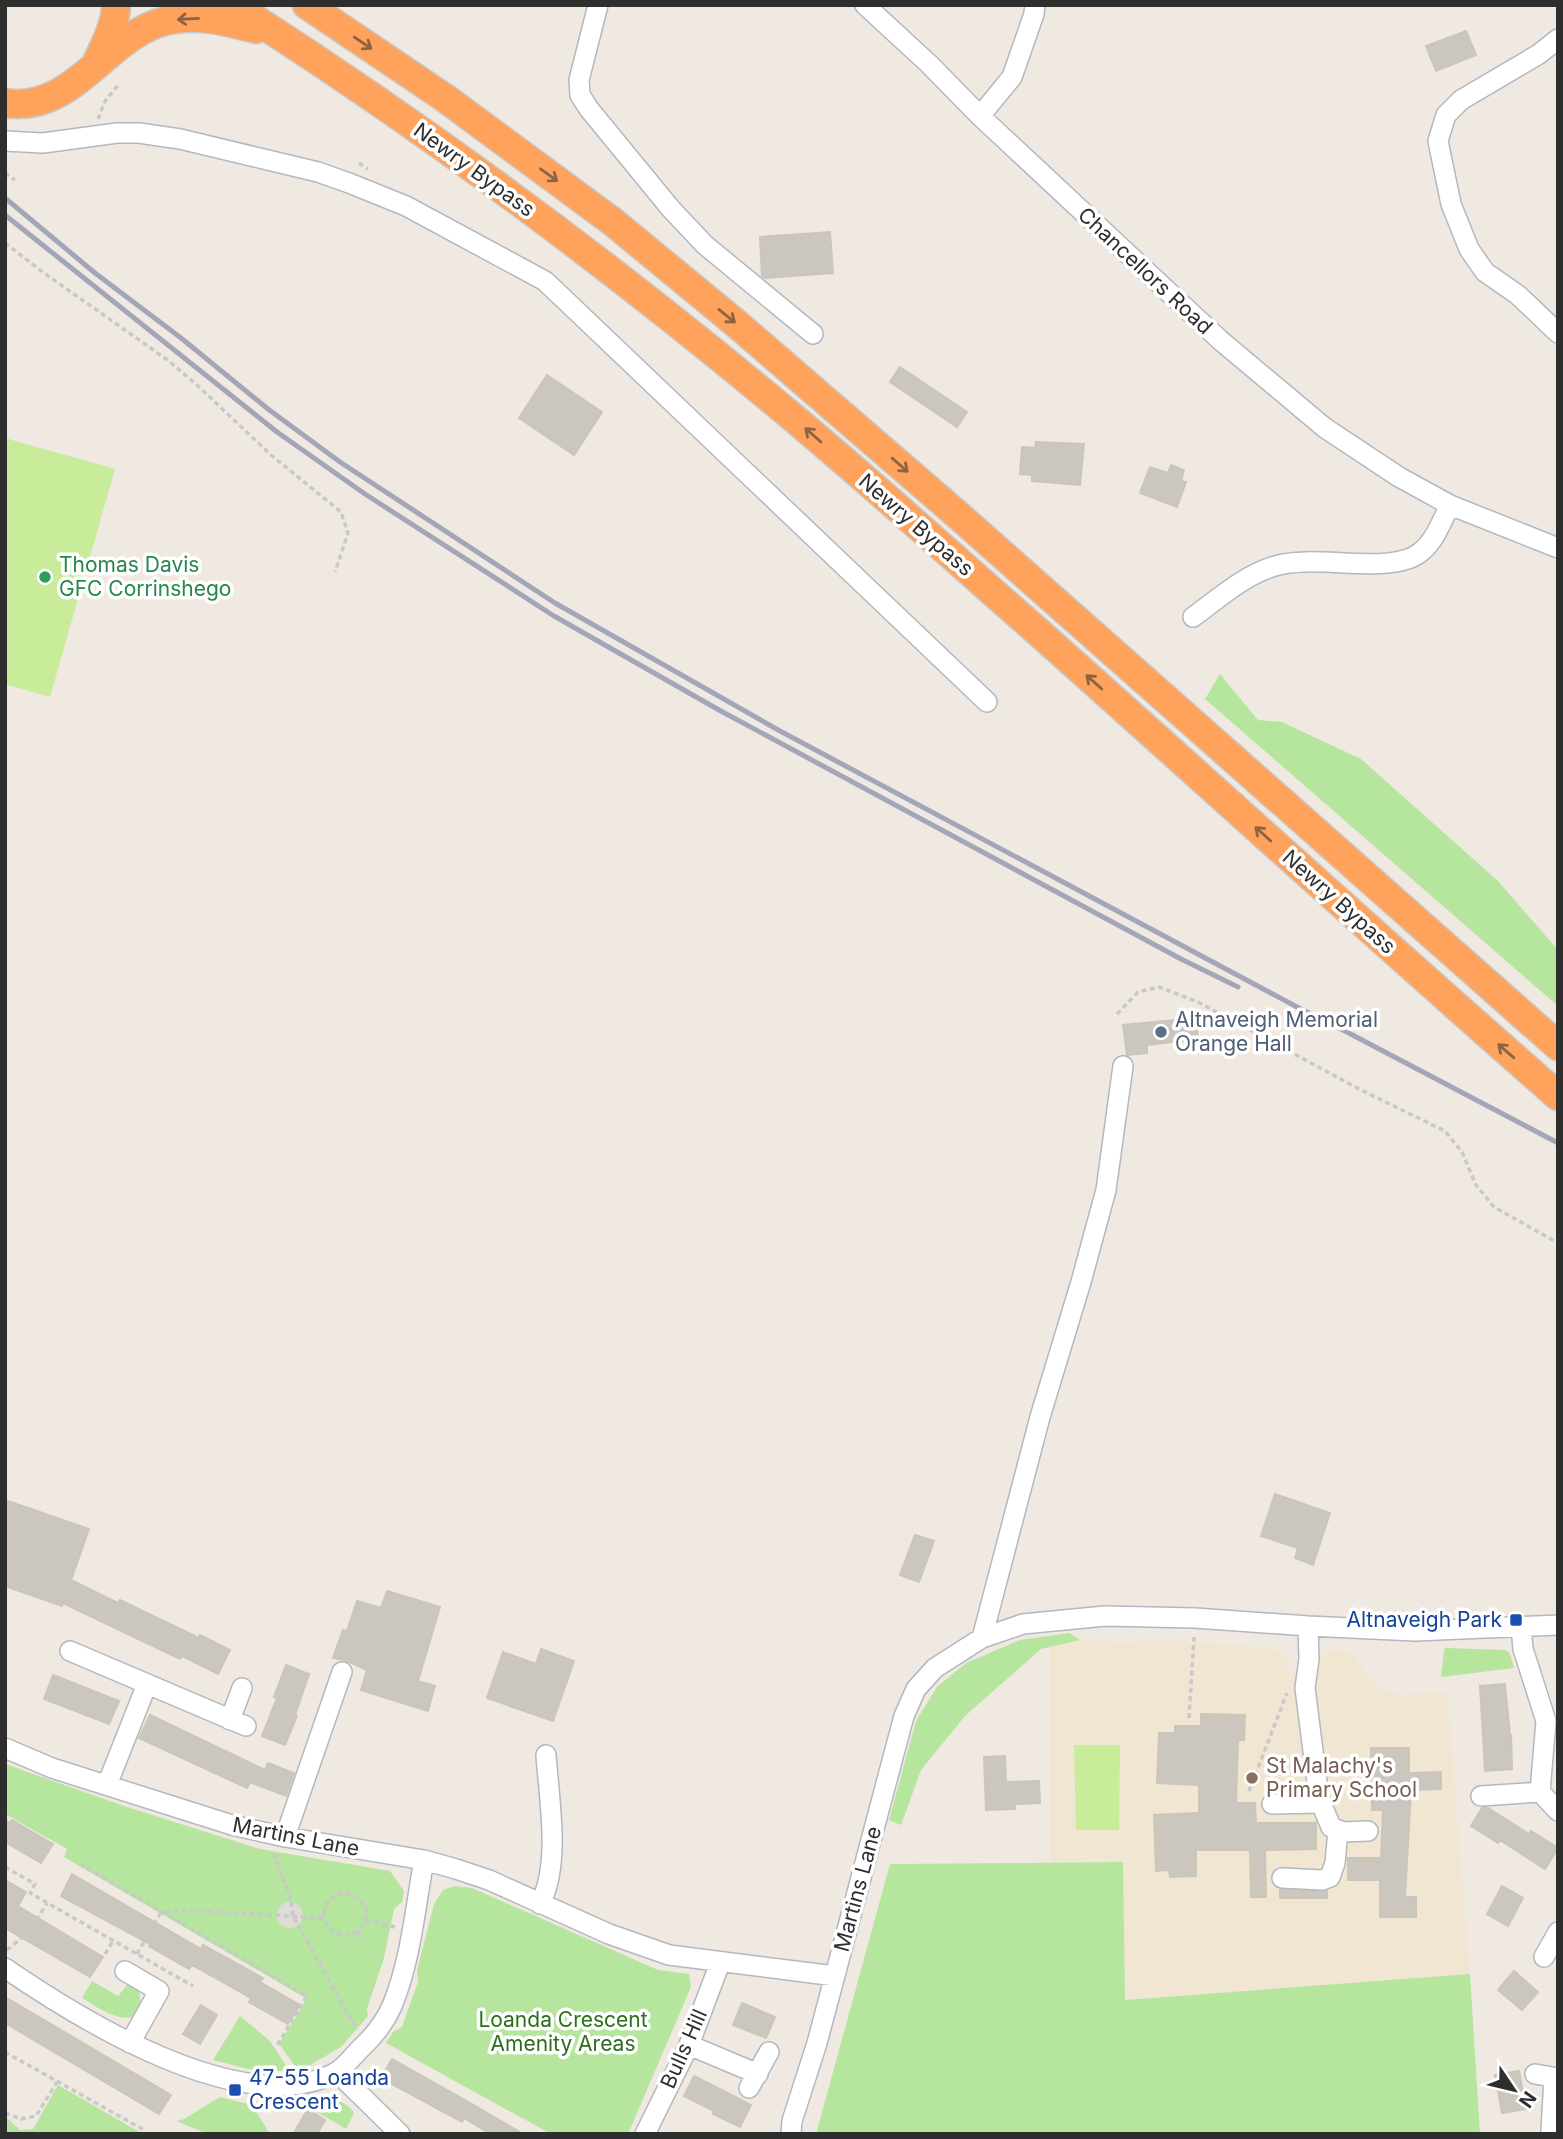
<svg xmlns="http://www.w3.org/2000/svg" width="1563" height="2139" font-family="Inter,sans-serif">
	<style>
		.education { fill: #f0e6d1 }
		.green { fill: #b6e59e }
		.pitch { fill: #c9ec9a }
		.plaza { fill: #dfdcd8 }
		.building { fill: #cbc7bf; stroke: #cbc5ba; stroke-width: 2 }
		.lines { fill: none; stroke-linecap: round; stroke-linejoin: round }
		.minor-casing { stroke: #b4b7c1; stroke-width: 22 }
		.highway-casing { stroke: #c9c9c9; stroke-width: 31 }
		.path { stroke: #c9c9c9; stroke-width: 3.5; stroke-dasharray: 5 3.5; stroke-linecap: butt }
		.minor { stroke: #fff; stroke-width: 19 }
		.highway { stroke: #ffa35c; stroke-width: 28 }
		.rail { stroke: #a3a6b8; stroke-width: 5 }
		.oneway { stroke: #8c6343 }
		.leisure-dot { fill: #2e9e5b; stroke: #fff; stroke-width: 2.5 }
		.service-dot { fill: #5c6f8a; stroke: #fff; stroke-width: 2.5 }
		.transit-dot { fill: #1a4fb4; stroke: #fff; stroke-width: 2.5 }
		.education-dot { fill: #8d6e63; stroke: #fff; stroke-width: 2.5 }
		.labels { text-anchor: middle; stroke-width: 7; stroke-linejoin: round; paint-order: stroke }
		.street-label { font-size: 21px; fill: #2e2e2e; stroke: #fff }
		.leisure-label { font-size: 21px; fill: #27864d; stroke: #fff; text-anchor: start }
		.service-label { font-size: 21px; fill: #4e5e75; stroke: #fff; text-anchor: start }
		.transit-label { font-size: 21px; fill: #164399; stroke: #fff; text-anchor: end }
		.education-label { font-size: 21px; fill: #785e54; stroke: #fff; text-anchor: start }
		.park-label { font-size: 21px; fill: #2c6e1b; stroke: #fff }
	</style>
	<rect width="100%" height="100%" fill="#efe9e1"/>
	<path class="education" d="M1080,1640L1118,1642L1186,1641L1274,1649L1282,1652L1287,1658L1289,1671L1315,1672L1321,1658L1333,1649L1352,1653L1369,1677L1381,1689L1404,1695L1447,1692L1470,1974L1124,2000L1123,1862H1050V1647Z"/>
	<path class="green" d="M1220,674L1258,720L1282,722L1361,759L1498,881L1558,950V1006L1205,699Z
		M1069,1633L1080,1640L1041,1649L965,1716L921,1770L901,1825L889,1820L916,1721L937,1687L966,1663L1020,1640Z
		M1446,1648L1506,1650L1510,1654L1514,1668L1441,1677L1444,1650Z
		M5,1764L124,1806L260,1849L390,1871L404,1891L402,1902L394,1909L384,1958L367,2009L368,2016L341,2047L307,2067L295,2066L279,2044L307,1999L64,1857L67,1849L5,1814Z
		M1123,1862L1125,2000L1470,1974L1480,2134H816L890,1864Z
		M455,1886L472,1888L658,1970L689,1974L691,1987L628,2134H551L386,2043L393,2032L402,2027L418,1982L417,1971L434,1904L443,1890Z
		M92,1981L118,1996L129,1983L139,1992L141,2004L133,2017C115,2021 97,2007 82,1998Z
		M240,2016L270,2041L287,2067L284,2071L248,2069L213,2060Z
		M58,2085L143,2134H5V2116L20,2130L33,2129Z
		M322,2095C333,2099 348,2102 354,2113L346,2129L297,2100L300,2098Z
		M220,2097L252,2105L270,2134H208L176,2121L184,2119Z"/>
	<path class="pitch" d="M5,438L115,469L50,697L5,684Z
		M1074,1745H1120L1119,1830H1076Z"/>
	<path class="plaza" d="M277 1915a13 13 0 1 1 26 0a13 13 0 1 1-26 0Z"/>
	<path class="building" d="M1466,31L1476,55L1436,71L1426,46Z
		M830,232L833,273L765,278L762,276L760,237Z
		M900,367L967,412L957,427L890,382Z
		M547,375L602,412L574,455L519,418Z
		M1036,442L1084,444L1080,485L1032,481V475L1020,474L1022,447L1035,448Z
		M1171,465L1184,470L1181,481L1186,482L1177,507L1140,493L1150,467L1168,473Z
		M1196,1018L1198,1039L1147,1045V1053L1127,1055L1123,1025Z
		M1275,1494L1330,1513L1313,1565L1295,1558L1298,1548L1261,1536Z
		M5,1500L89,1529L71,1580L118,1603L120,1600L199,1638L200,1635L230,1650L218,1674L182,1656L180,1659L63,1603L62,1606L5,1586Z
		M915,1535L934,1541L919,1582L900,1575Z
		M387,1591L440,1607L418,1681L435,1686L428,1711L361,1690L367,1670L345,1660L333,1658L343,1630L347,1631L357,1601L381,1608Z
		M541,1649L574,1661L553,1721L487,1698L503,1652L536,1664Z
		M286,1665L309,1674L295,1715L297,1716L285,1745L262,1736L277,1698L274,1697Z
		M53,1675L119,1701L109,1724L44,1699Z
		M1505,1684L1510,1735H1511L1512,1769L1485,1771L1480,1686Z
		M1201,1714L1245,1715L1244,1740H1238L1236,1803H1255L1256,1823H1316V1849L1265,1850L1266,1897H1251L1250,1850H1196V1876L1170,1877L1169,1870L1156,1871L1154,1815L1199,1813V1785L1157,1783L1159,1733H1175V1726H1201Z
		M150,1715L265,1770L268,1763L294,1773L286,1796L250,1782L247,1788L139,1738Z
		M1371,1748H1409V1773L1441,1772V1789L1411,1790L1405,1897H1416V1917H1380V1880H1348V1858H1381L1383,1810H1372Z
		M1005,1756L1006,1782L1039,1781L1040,1803L1015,1804V1809L986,1810L984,1757Z
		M1482,1808H1488L1529,1834L1531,1831L1558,1848L1545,1869L1500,1840L1498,1843L1471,1826Z
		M5,1820L10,1823L12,1820L53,1844L41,1863L5,1842Z
		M72,1874L201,1949L203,1945L263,1978L260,1982L300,2005L288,2024L249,2002L251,1998L192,1965L189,1969L149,1946L150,1944L61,1896Z
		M5,1880L26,1892L18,1906L103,1957L90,1977L5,1928Z
		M1502,1886L1523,1898L1508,1926L1487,1914Z
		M1280,1890L1327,1891V1898H1280Z
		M1514,1971L1538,1992L1522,2010L1498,1990Z
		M5,1997L171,2095L159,2114L5,2023Z
		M742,2003L775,2017L766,2038L733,2025Z
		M201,2005L217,2015L200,2044L183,2034Z
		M392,2059L472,2104L523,2134H491L464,2118L462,2122L381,2078Z
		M1519,2071L1526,2109L1502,2113L1495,2075Z
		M694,2076L751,2105L740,2127L713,2114L714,2111L684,2096Z
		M308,2109L325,2120L317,2134H293Z"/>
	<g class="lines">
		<defs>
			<path id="minor" d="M598,5L579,80L580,95L589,109L671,209L705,245L813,334
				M865,5L929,64L980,116L1220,340L1325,428L1399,477L1450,505L1558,548
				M1558,39L1539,54L1461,100L1446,115L1438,141L1451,204L1469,249L1485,272L1518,295L1558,333
				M980,116L1012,77L1034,14L1035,5
				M5,141L43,143L117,133H139L180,139L318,172L349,183L406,206L545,281L987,702
				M1193,617C1218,599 1244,575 1275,566C1316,553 1393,577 1422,551C1436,539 1442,520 1450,505
				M1308,1626L1309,1659L1305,1688L1319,1798L1331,1827L1343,1832L1368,1831
				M1521,1626L1523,1649L1546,1721L1540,1792L1558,1811
				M982,1638L1040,1417L1081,1282L1106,1190L1123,1066
				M70,1651L246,1726
				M230,1720L242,1688
				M5,1748L52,1768L232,1825L285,1837L424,1860L456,1869L489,1880L609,1934L669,1955L835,1976
				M107,1785L147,1684
				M1481,1796L1540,1792
				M1272,1804L1320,1803
				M285,1837L342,1672
				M1282,1878L1322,1880L1330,1877L1335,1863L1338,1830
				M540,1904C561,1864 549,1799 546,1755
				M1544,1957L1558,1932
				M5,1968C81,2020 240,2119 333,2074C344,2069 352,2057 360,2049C373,2037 385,2022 392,2006C411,1960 415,1909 424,1860
				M125,1971L159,1991L130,2043
				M689,2045L758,2074
				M337,2072L400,2134
				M1535,2074L1558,2078
				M749,2088L769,2052
				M1551,2131L1554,2078
				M645,2134L689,2045L720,1963
				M791,2134L792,2121L817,2043L904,1716L916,1689L935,1668L982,1638L1023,1624L1105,1616L1195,1618L1308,1626L1415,1631L1558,1625"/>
			<path id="highway" d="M233,5C429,130 617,270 796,420C877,488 956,560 1036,630C1210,785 1382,942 1558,1096
				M307,5L445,98L613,222L738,325L959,516L1558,1046
				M97,62C105,44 116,25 116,5
				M5,103C73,114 106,36 165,21C195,13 226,21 256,29"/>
		</defs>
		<use href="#minor" class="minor-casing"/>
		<use href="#highway" class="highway-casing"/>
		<path class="path" d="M98,119L105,101L120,83
			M359,163L368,169
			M5,173L15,180
			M5,243L44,273L169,361L198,386L271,455L341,512L348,533L335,572
			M1117,1014L1138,992L1159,987L1198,1002L1361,1090L1445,1131L1462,1152L1476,1185L1494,1207L1558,1243
			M1189,1718L1194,1637
			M1249,1791L1287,1693
			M274,1854L291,1899L293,1916L357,2030
			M80,1864L307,1996L276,2047
			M5,1867L35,1884L30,1893L193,1986
			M324 1914a21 21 0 1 1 42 0a21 21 0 1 1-42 0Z
			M165,1912L182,1910L324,1918
			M366,1920L395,1927
			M357,1932L363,1941
			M7,1950L31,1930L47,1903
			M105,1954L113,1941
			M137,1954L161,1912
			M5,2052L144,2130
			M5,2113L21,2119L36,2116L57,2082"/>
		<use href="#minor" class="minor"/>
		<use href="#highway" class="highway"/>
		<path class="rail" d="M5,198L95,273L181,338L268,409L340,462L555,603L780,731L1299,1008L1343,1030L1558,1143
			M5,215L277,432L365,494L554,616L719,710L1181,959L1238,987"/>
	</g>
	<defs><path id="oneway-shaft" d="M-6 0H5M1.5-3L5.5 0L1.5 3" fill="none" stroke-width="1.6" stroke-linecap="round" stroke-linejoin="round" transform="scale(1.75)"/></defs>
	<g class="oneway">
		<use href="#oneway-shaft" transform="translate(188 19) rotate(177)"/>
		<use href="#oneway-shaft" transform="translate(363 43) rotate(34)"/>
		<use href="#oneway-shaft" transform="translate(549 175) rotate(36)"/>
		<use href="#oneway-shaft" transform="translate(727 316) rotate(39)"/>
		<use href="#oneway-shaft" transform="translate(813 435) rotate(-139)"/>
		<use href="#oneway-shaft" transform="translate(900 465) rotate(41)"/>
		<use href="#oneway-shaft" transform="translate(1094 682) rotate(-138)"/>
		<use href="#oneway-shaft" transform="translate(1263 834) rotate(-138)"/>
		<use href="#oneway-shaft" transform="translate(1506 1051) rotate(-139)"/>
	</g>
	<circle class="leisure-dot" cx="45" cy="577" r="7"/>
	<circle class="service-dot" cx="1161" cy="1032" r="7"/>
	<g class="transit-dot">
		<rect x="1509" y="1613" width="14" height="14" rx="3.5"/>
		<rect x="228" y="2083" width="14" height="14" rx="3.5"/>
	</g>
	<circle class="education-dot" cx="1252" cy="1778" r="7"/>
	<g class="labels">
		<g class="street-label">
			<text transform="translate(474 170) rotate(36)" y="7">Newry Bypass</text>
			<text transform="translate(1145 271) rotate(43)" y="7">Chancellors Road</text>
			<text transform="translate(916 525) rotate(41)" y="7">Newry Bypass</text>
			<text transform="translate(1339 902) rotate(42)" y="7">Newry Bypass</text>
			<text transform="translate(296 1837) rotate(11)" y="7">Martins Lane</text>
			<text transform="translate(858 1889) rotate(-75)" y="7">Martins Lane</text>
			<text transform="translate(684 2049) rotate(-66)" y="7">Bulls Hill</text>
		</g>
		<g class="leisure-label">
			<text x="59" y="572">Thomas Davis<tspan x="59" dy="24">GFC Corrinshego</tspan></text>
		</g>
		<g class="service-label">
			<text x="1175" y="1027">Altnaveigh Memorial<tspan x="1175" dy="24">Orange Hall</tspan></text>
		</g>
		<g class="transit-label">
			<text x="1502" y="1627">Altnaveigh Park</text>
			<text x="249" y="2085" text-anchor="start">47-55 Loanda<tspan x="249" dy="24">Crescent</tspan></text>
		</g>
		<g class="education-label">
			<text x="1266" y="1773">St Malachy's<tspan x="1266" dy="24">Primary School</tspan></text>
		</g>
		<g class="park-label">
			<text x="563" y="2027">Loanda Crescent<tspan x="563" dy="24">Amenity Areas</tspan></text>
		</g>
	</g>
	<rect width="1563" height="2139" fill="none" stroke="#2e2e2e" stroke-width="14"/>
	<g transform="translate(1514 2090) rotate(125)" stroke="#ffffff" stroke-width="5" paint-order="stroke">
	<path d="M0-5L12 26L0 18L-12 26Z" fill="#2e2e2e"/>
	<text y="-10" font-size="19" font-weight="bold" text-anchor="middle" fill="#2e2e2e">N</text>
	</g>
</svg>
